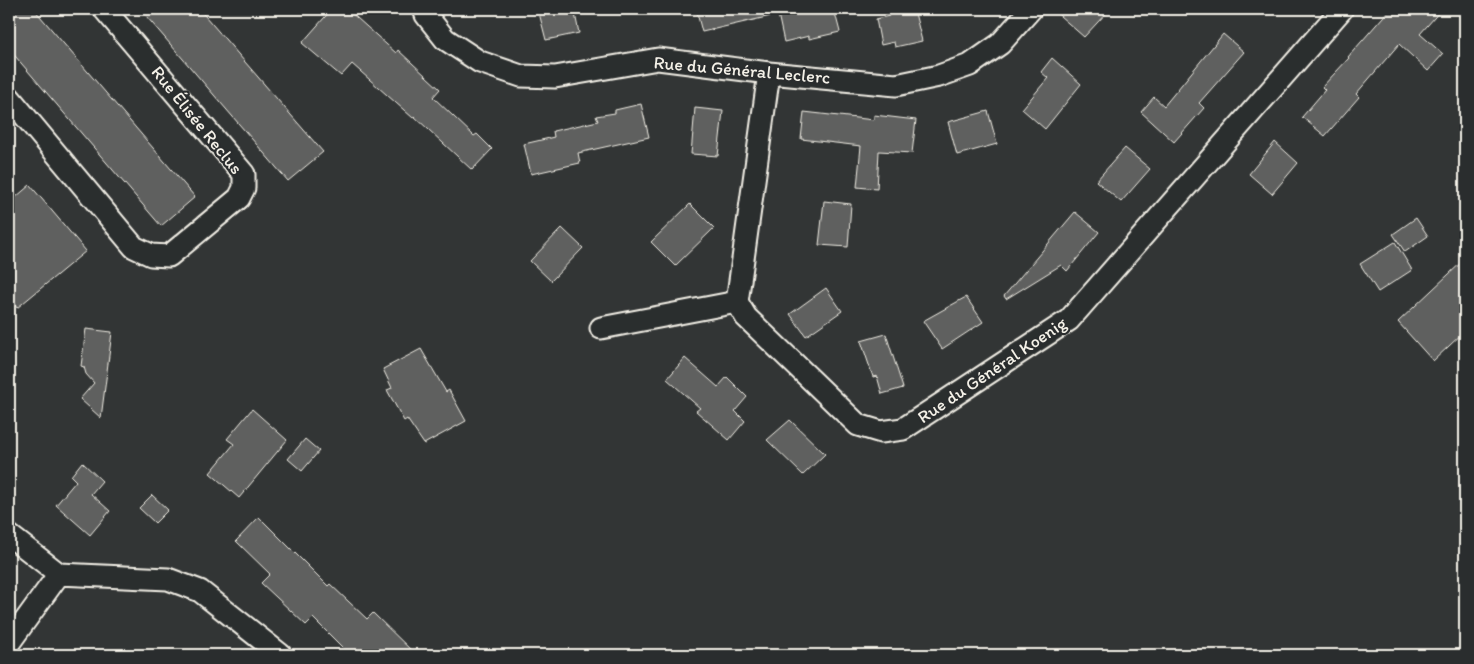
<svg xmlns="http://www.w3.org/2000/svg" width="1474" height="664" font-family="Itim,sans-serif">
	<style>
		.building { fill: #5f605f; stroke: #f4f1e8 }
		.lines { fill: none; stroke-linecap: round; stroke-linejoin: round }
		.minor-casing { stroke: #f4f1e8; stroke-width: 25 }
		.minor { stroke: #2a2d2e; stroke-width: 21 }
		.labels { text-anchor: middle; stroke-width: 4.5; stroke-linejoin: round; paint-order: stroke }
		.street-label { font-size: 18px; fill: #f4f1e8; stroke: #2a2d2e }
	</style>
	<rect width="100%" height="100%" fill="#323535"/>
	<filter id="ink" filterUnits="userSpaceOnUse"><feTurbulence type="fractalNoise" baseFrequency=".02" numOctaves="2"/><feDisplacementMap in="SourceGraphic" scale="10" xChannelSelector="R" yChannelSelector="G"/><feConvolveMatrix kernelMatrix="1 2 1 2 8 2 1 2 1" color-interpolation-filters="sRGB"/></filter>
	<g filter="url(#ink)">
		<path class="building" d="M9,9H34L195,197L161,226L9,49Z
			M140,9H199L323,152L288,181Z
			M332,9H347L396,53L398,50L440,89L433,97L474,136L477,134L492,149L472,170L414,116L413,118L352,64L341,76L302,43Z
			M538,9H574L579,33L546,40Z
			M696,9H770L771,16L702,32Z
			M803,9H834L840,32L809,39V36L784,42L778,14Z
			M887,9H914L922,41L895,47L894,42L881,45L876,19L889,16Z
			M1052,9H1110L1084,37Z
			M1390,9H1442L1420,34L1443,54L1428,71L1399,44L1356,94L1359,97L1325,136L1302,117L1325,90L1322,87L1349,58L1348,57Z
			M1223,34L1244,52L1199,103L1204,108L1174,142L1141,112L1154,97L1164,106Z
			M1052,58L1081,84L1045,129L1022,109L1048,78L1041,72Z
			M641,104L649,137L578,153L580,163L531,174L524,144L554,137L553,131L598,121L596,116L615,113V110Z
			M695,108L723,111L718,156L691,154Z
			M988,111L997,144L957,155L948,122Z
			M804,112L874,120V115L916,120L912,153L879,151L877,189L857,187L861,146L801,139Z
			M1275,142L1298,163L1272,194L1249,174Z
			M1125,148L1150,169L1121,202L1096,181Z
			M30,185L86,251L17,308L9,298V203Z
			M824,201L851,204L848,247L819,245Z
			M690,204L714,228L675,266L651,242Z
			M1075,212L1099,232L1067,271L1061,265L1006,299L1004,296Z
			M1416,218L1428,236L1405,252L1393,234Z
			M562,228L583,248L551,281L530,261Z
			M1395,242L1412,270L1378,292L1360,264Z
			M1465,259V331L1433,361L1398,322Z
			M826,288L842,311L806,336L790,314Z
			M966,297L983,322L942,349L923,321Z
			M86,329L112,332L101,418L80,399L94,383L86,374L84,367L81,366Z
			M886,334L903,388L882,394L877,376L873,377L861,341Z
			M421,349L446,392L449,390L466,421L424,444L407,419L404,421L387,390L392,388L383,369Z
			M685,358L718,387L727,377L747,397L735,411L745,421L729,440L696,411L700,408L667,379Z
			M252,409L287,440L239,498L210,473L234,444L227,439Z
			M790,420L825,454L803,475L767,440Z
			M305,439L319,451L302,471L288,459Z
			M82,462L102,481L91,494L110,511L90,535L56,505L76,481L71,476Z
			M152,495L168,510L155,523L139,508Z
			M259,517L328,586L330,584L367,619L373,613L416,655H350L313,618L306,625L261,583L270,574L236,541Z"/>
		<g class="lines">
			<defs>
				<path id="minor" d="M424,9L426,15L445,39L480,62L521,76L555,77L658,59L769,73L896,85L939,76L970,65L1000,44L1031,9
					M9,97L134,247L151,255L169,256L239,198L244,188V174L104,9
					M737,302L746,317L858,425L881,432L903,429L1069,320L1342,9
					M601,328L737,302L769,73
					M9,535L59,574L168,579L200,591L281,655
					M9,643L59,574"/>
			</defs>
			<use href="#minor" class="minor-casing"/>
			<use href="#minor" class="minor"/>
		</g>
	</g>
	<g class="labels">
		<g class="street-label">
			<text transform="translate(742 70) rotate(5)" y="6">Rue du Général Leclerc</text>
			<text transform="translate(197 120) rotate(51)" y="6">Rue Élisée Reclus</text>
			<text transform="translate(992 370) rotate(-34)" y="6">Rue du Général Koenig</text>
		</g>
	</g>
	<rect width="1474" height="664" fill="none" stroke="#2a2d2e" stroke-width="30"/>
	<rect x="15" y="15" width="1444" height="634" fill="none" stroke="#f4f1e8" stroke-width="2" filter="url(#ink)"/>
</svg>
